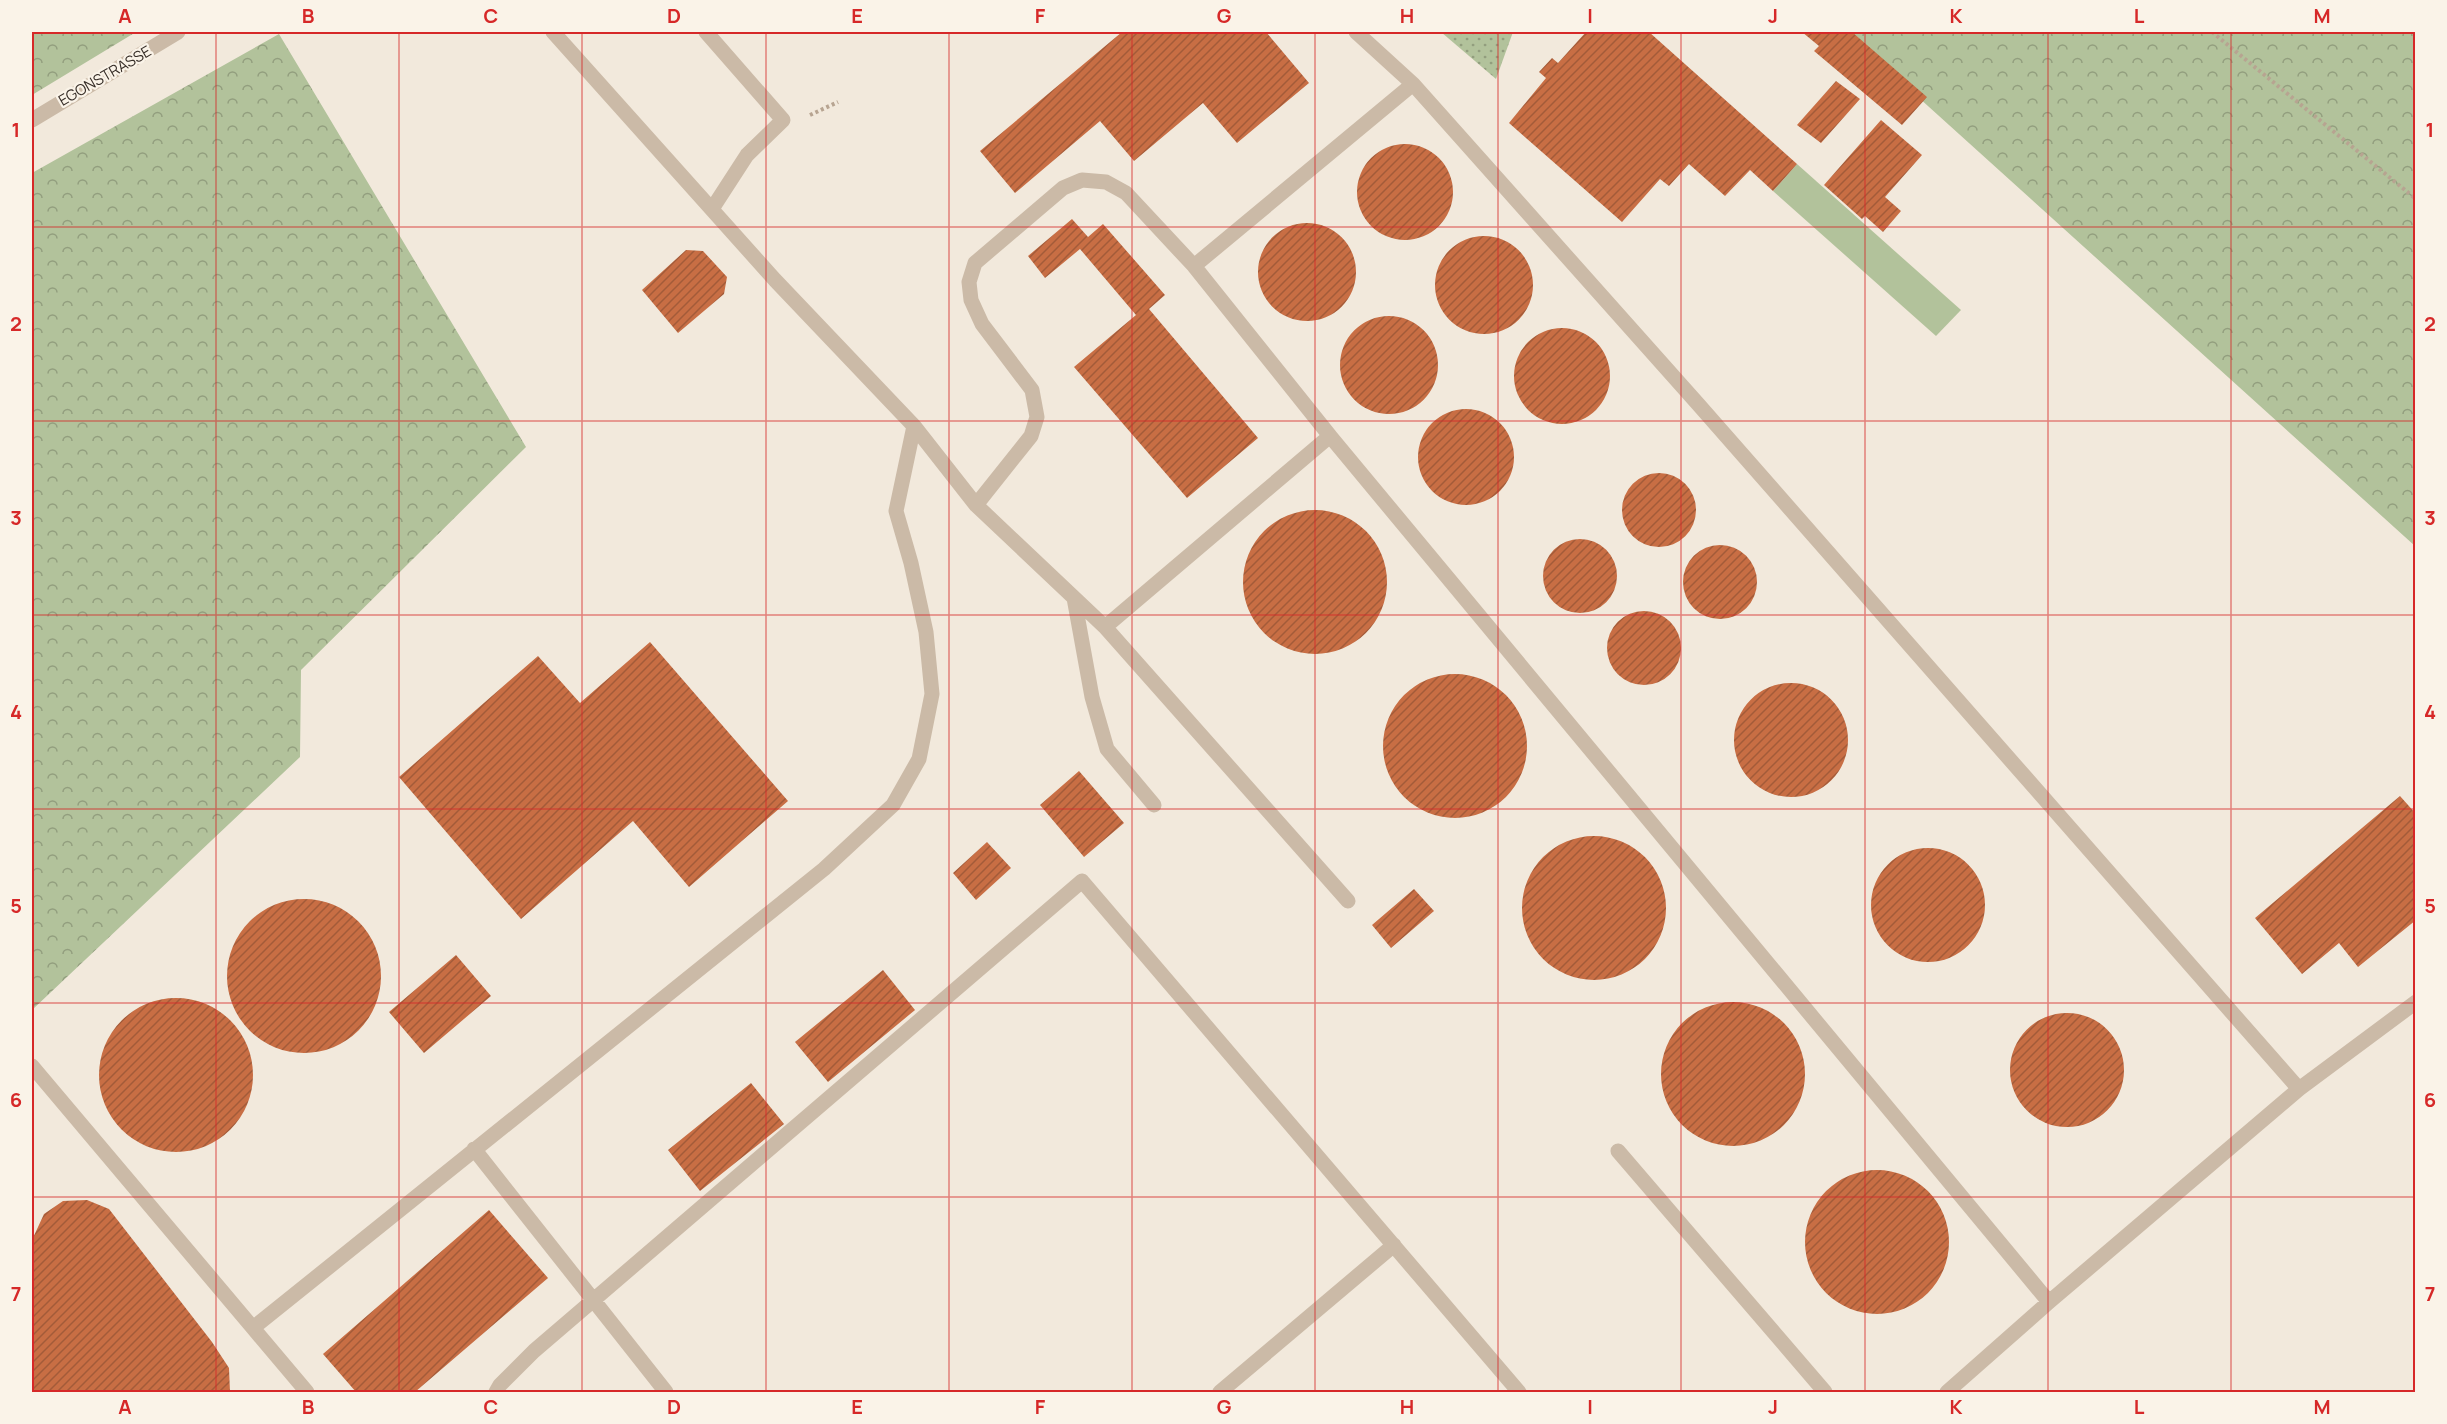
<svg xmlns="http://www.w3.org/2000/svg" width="2447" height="1424" font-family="Manrope,sans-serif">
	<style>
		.grass { fill: url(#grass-dots) }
		.forest { fill: url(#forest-crowns) }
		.pitch { fill: #b2c29b }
		.building { fill: url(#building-hatch) }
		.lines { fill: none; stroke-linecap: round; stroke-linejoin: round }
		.path { stroke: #b7a491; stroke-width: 4; stroke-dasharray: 3 3; stroke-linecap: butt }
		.minor { stroke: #cbbaa7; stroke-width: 15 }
		.grid { fill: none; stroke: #d62828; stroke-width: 1.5; stroke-opacity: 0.55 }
		.labels { text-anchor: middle; stroke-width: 4.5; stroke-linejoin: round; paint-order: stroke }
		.street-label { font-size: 15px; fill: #372e28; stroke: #faf3e8 }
		.neatline { fill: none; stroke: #d62828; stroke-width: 2 }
		.grid-label { font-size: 20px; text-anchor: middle; font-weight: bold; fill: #d62828 }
	</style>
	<defs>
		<pattern id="grass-dots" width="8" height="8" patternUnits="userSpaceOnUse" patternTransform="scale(1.5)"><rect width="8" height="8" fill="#b2c29b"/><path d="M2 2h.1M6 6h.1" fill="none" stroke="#929e7e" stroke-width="1.8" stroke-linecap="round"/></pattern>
		<pattern id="forest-crowns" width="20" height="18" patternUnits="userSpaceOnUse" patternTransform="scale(1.5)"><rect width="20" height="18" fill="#b2c29b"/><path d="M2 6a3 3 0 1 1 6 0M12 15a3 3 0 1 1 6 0" fill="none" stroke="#929e7e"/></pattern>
		<pattern id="building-hatch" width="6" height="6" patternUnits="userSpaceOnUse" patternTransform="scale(1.5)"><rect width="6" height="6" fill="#c86e44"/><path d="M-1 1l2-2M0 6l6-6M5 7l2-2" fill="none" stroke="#a35b39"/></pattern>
	</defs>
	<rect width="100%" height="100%" fill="#f2e9dc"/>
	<path class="grass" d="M1441,32H1513L1496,79Z"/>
	<path class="forest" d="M32,32H136L32,95Z
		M1846,32H2415V546Z
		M279,34L526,447L301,670L300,757L32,1010V173Z"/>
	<path class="pitch" d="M1797,164L1961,310L1936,336L1773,191Z"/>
	<path class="building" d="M1122,32H1266L1309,83L1237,143L1203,103L1134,161L1100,121L1015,193L980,151Z
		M1586,32H1649L1797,164L1773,191L1750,170L1725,196L1689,164L1669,186L1660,179L1622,222L1509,123L1546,78L1539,72L1552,58L1558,63Z
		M1802,32H1852L1927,97L1902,125L1814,51L1819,46Z
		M1836,81L1860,99L1821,143L1797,125Z
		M1881,120L1922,155L1885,197L1901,211L1883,232L1865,216L1862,219L1824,185Z
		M1357 192a48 48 0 1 1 96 0a48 48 0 1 1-96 0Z
		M1072,219L1088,237L1103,224L1165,295L1149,309L1258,438L1187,498L1074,367L1136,315L1080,249L1045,278L1028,256Z
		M1258 272a49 49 0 1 1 98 0a49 49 0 1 1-98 0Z
		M1435 285a49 49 0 1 1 98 0a49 49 0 1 1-98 0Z
		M686,250L703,251L727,277L724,294L678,333L642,290Z
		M1340 365a49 49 0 1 1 98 0a49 49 0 1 1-98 0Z
		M1514 376a48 48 0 1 1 96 0a48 48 0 1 1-96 0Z
		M1418 457a48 48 0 1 1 96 0a48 48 0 1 1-96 0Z
		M1622 510a37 37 0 1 1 74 0a37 37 0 1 1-74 0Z
		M1243 582a72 72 0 1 1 144 0a72 72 0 1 1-144 0Z
		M1543 576a37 37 0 1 1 74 0a37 37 0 1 1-74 0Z
		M1683 582a37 37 0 1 1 74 0a37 37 0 1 1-74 0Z
		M1607 648a37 37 0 1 1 74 0a37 37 0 1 1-74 0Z
		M650,642L788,801L689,887L633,821L521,919L399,777L538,656L580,703Z
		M1383 746a72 72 0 1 1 144 0a72 72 0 1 1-144 0Z
		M1734 740a57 57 0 1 1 114 0a57 57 0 1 1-114 0Z
		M1079,771L1124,823L1084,857L1040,805Z
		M2400,796L2416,814V920L2358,967L2339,943L2302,974L2255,918Z
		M1522 908a72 72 0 1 1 144 0a72 72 0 1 1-144 0Z
		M987,842L1011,868L976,900L953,873Z
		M1871 905a57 57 0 1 1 114 0a57 57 0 1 1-114 0Z
		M1414,889L1434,911L1391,948L1372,925Z
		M227 976a77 77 0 1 1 154 0a77 77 0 1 1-154 0Z
		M456,955L491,996L424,1053L389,1012Z
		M883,970L915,1010L828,1082L795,1042Z
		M99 1075a77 77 0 1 1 154 0a77 77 0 1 1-154 0Z
		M1661 1074a72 72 0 1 1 144 0a72 72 0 1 1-144 0Z
		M2010 1070a57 57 0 1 1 114 0a57 57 0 1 1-114 0Z
		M751,1083L784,1124L700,1191L668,1150Z
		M1805 1242a72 72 0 1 1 144 0a72 72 0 1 1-144 0Z
		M87,1200L109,1209L212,1342L229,1368L230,1392H32V1240L44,1214L63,1201Z
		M489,1210L548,1278L415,1392H356L323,1354Z"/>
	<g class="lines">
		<path class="path" d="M2212,32L2416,199
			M810,115L838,102"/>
		<path class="minor" d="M706,32L783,120L747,155L712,209
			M1356,32L1413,84L1698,404L2299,1089
			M32,120L178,32
			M1194,266L1413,84
			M914,426L976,505L1105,627L1348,901
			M976,505L1031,436L1037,417L1032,390L982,324L971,300L969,282L975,263L1063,188L1082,180L1106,182L1126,193L1194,266L1330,436
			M1074,598L1092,697L1107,749L1154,805
			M1105,627L1330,436L2049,1302
			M32,1066L253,1328
			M474,1149L666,1392
			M1618,1151L1825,1392
			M307,1392L253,1328L824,869L893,805L919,759L932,694L926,632L911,563L896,511L914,426L775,280L553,32
			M496,1392L500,1385L534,1351L1082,881L1519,1392
			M1220,1392L1394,1245
			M1947,1392L2049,1302L2299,1089L2416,1002"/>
	</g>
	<path class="grid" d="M216,32V1392M399,32V1392M582,32V1392M766,32V1392M949,32V1392M1132,32V1392M1315,32V1392M1498,32V1392M1681,32V1392M1865,32V1392M2048,32V1392M2231,32V1392M32,227H2416M32,421H2416M32,615H2416M32,809H2416M32,1003H2416M32,1197H2416"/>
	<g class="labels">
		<g class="street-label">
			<text transform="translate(105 76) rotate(-30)" y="5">EGONSTRASSE</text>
		</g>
	</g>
	<rect width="2447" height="1424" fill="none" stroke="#faf3e8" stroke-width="66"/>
	<rect x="33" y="33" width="2381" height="1358" class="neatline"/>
	<g class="grid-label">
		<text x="125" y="23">A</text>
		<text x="308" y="23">B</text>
		<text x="491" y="23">C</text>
		<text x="674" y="23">D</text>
		<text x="857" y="23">E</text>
		<text x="1040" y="23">F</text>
		<text x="1224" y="23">G</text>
		<text x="1407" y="23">H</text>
		<text x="1590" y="23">I</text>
		<text x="1773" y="23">J</text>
		<text x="1956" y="23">K</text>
		<text x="2139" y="23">L</text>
		<text x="2322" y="23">M</text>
		<text x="16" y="137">1</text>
		<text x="2430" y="137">1</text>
		<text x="16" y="331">2</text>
		<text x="2430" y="331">2</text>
		<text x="16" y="525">3</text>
		<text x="2430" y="525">3</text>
		<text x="16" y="719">4</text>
		<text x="2430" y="719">4</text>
		<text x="16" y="913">5</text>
		<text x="2430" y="913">5</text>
		<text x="16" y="1107">6</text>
		<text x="2430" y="1107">6</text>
		<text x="16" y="1301">7</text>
		<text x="2430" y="1301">7</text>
		<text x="125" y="1414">A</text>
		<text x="308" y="1414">B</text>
		<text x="491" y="1414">C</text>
		<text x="674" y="1414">D</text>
		<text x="857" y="1414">E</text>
		<text x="1040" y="1414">F</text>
		<text x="1224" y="1414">G</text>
		<text x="1407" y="1414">H</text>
		<text x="1590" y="1414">I</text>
		<text x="1773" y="1414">J</text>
		<text x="1956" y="1414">K</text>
		<text x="2139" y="1414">L</text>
		<text x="2322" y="1414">M</text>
	</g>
</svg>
